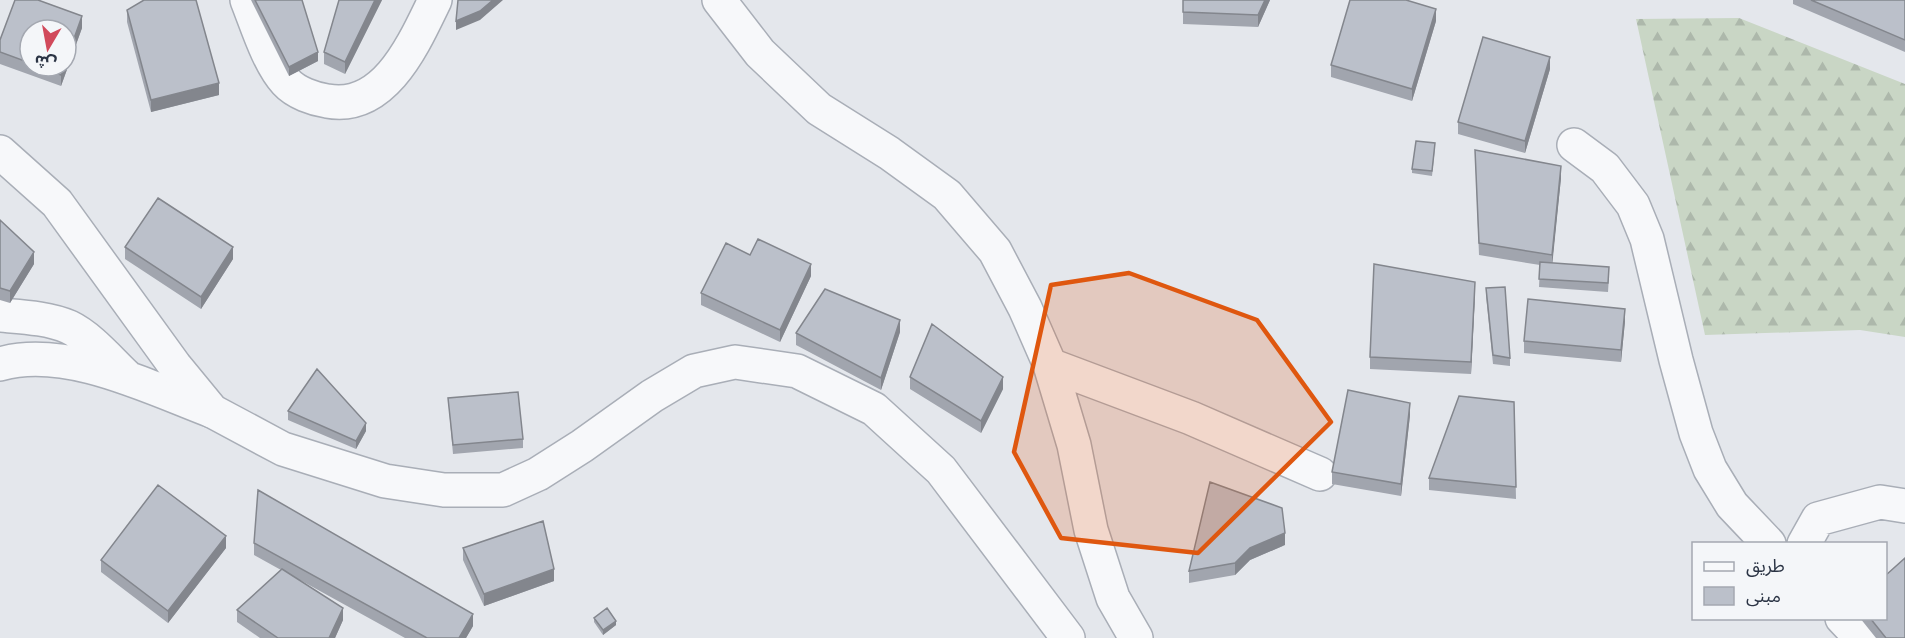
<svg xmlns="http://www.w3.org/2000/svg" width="1905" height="638" font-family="'Roboto Condensed','Noto Sans Arabic',sans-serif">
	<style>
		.forest { fill: url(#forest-firs) }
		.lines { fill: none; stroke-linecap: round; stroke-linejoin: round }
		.minor-casing { stroke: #a9aeb7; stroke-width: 36 }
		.tertiary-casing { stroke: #a9aeb7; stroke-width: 36 }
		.minor { stroke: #f7f8fa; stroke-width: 33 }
		.tertiary { stroke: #f7f8fa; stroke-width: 33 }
		.wall { fill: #a1a5ae; fill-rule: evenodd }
		.shaded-wall { fill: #83868d }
		.building { fill: #bbc0ca; stroke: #83868d; stroke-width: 1.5 }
		.marked { fill: #df570f; fill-opacity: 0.2; stroke: #df570f; stroke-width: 4.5; stroke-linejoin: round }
	</style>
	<defs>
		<pattern id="forest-firs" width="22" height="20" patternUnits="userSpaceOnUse" patternTransform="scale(1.5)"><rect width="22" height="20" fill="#c9d6c5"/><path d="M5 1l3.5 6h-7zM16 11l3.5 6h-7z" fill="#adb8ab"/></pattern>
	</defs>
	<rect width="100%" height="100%" fill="#e4e7ec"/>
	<path class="forest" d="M1739,18L1905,84V337L1860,330L1705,335L1636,19Z"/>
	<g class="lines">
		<defs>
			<path id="minor" d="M247,0C257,25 268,62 286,82C296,93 314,99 327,101C385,112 414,43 435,0
				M719,0L760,53L819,109L889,153L947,195L995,251L1025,308L1050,365L1074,445L1091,530L1113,598L1136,638
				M1574,145L1605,168L1633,205L1647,239L1676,360L1696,433L1710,469L1732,505L1769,544
				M0,315C23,317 48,318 69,327C90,337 110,361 126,376
				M0,364C66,345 151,388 212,411
				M1050,365L1191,418L1320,474
				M1804,544L1818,519L1880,502L1905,506
				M1842,618L1861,638"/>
			<path id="tertiary" d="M0,152L57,203L175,366L212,411L283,449L385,481L444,490H503L538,474L582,446L652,396L694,371L735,362L797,371L874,409L941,470L1068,638"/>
		</defs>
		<use href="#minor" class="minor-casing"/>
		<use href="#tertiary" class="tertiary-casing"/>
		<use href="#minor" class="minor"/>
		<use href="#tertiary" class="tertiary"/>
	</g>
	<path class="wall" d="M15,0H38L82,16V28L61,86L0,64V40ZM30,30H66V66H30Z
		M251,0H302L318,61L289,76Z
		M339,0H382L345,74L324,64V52Z
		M1183,0H1270L1258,27L1183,24Z
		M1793,0H1905V52L1793,4Z
		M127,10L219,95L151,112L127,22Z
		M1436,21L1412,101L1331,77V65Z
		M1550,69L1525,153L1458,134V122Z
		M1435,148L1432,176L1412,173V169Z
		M1475,150L1561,178L1552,263L1609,276L1608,292L1539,287L1540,265L1479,255Z
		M0,220L34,264L10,303L0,300Z
		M125,247L233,259L201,309L125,259Z
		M750,255L811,276L780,342L701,305V293Z
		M1486,288L1510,358V366L1493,364L1486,296Z
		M1475,294L1471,374L1370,369V357Z
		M1625,321L1621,362L1524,353V341Z
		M900,332L881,390L796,345V333Z
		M910,377L1003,389L981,433L910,389Z
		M448,398L523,439V448L453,454Z
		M1514,402L1516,499L1429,490V478Z
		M288,411L366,431L356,449L288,420Z
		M1410,415L1401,496L1332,484V472Z
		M254,543L473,626L466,638H405L300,580L343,620L335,638H260L237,622V610L281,570L254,555Z
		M1285,545L1250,560L1235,575L1189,583V571Z
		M226,548L168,623L101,572V560Z
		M463,548L554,581L484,606L463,560Z
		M594,618L616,625L603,635L594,622Z
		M1860,618H1886L1905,638H1876Z"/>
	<path class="shaded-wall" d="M375,0H382L345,74V62Z
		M493,0H503L480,20L456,30V21Z
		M1265,0H1270L1258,27V15Z
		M1436,9V21L1412,101V89Z
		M82,16V28L61,86V75L64,66H66V61Z
		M318,52V61L289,76V67Z
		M1550,57V69L1525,153V141Z
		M219,83V95L151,112V100Z
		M1561,166V178L1552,267V255Z
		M233,247V259L201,309V297Z
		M34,252V264L10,303V291Z
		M811,264V276L780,342V330Z
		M1475,282V294L1471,374V362Z
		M1625,309V321L1621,362V350Z
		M900,320V332L881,390V378Z
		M1003,377V389L981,433V421Z
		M1410,403V415L1401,496V484Z
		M366,423V431L356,449V441Z
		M1285,533V545L1250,560L1235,575V563L1250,548Z
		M226,536V548L168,623V611Z
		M554,569V581L484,606V594Z
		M343,608V620L335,638H329Z
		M473,614V626L466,638H459Z
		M616,621V625L603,635V630Z"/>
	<path class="building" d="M15,0H38L82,16L66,61V30H30V63L0,52V40Z
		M144,0H196L219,83L151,100L127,10Z
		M255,0H302L318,52L289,67Z
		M339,0H375L345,62L324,52Z
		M458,0H493L480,11L456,21Z
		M1183,0H1265L1258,15L1183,12Z
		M1350,0H1406L1436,9L1412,89L1331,65Z
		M1811,0H1905V40Z
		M1483,37L1550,57L1525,141L1458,122Z
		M38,66H64L61,75Z
		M1416,141L1435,143L1432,171L1412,169Z
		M1475,150L1561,166L1552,255L1479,243Z
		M158,198L233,247L201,297L125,247Z
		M0,220L34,252L10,291L0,288Z
		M758,239L811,264L780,330L701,293L726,243L750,255Z
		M1540,262L1609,267L1608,283L1539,279Z
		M1374,264L1475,282L1471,362L1370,357Z
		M1505,287L1510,358L1493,355L1486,288Z
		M825,289L900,320L881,378L796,333Z
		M1528,299L1625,309L1621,350L1524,341Z
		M932,324L1003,377L981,421L910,377Z
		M317,369L366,423L356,441L288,411Z
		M1348,390L1410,403L1401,484L1332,472Z
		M518,392L523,439L453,445L448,398Z
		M1459,396L1514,402L1516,487L1429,478Z
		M1210,482L1282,508L1285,533L1250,548L1235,563L1189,571Z
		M158,485L226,536L168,611L101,560Z
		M258,490L473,614L459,638H427L254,543Z
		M543,521L554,569L484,594L463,548Z
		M1905,558V638H1886L1870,618H1886V575Z
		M282,569L343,608L329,638H278L237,610Z
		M607,608L616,621L603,630L594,618Z"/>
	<path class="marked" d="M1129,273L1257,320L1331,422L1198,553L1061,538L1014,452L1051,285Z"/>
	<rect x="1692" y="542" width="195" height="78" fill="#f4f6f9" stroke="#a4a8b1" stroke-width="1.5"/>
	<rect x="1704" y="562" width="30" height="9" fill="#f7f8fa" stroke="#a4a8b1" stroke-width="1.5"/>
	<text x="1746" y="572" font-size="18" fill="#2b3445">طريق</text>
	<rect x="1704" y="587" width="30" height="18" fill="#bbc0ca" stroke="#a4a8b1" stroke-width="1.5"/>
	<text x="1746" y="602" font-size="18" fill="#2b3445">مبنى</text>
	<g transform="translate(48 48) rotate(190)"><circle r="28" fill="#f4f6f9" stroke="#a4a8b1" stroke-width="1.5"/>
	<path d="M0-4.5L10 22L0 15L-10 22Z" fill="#d1495b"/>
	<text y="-9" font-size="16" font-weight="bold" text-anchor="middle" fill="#2b3445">ش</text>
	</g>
</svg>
